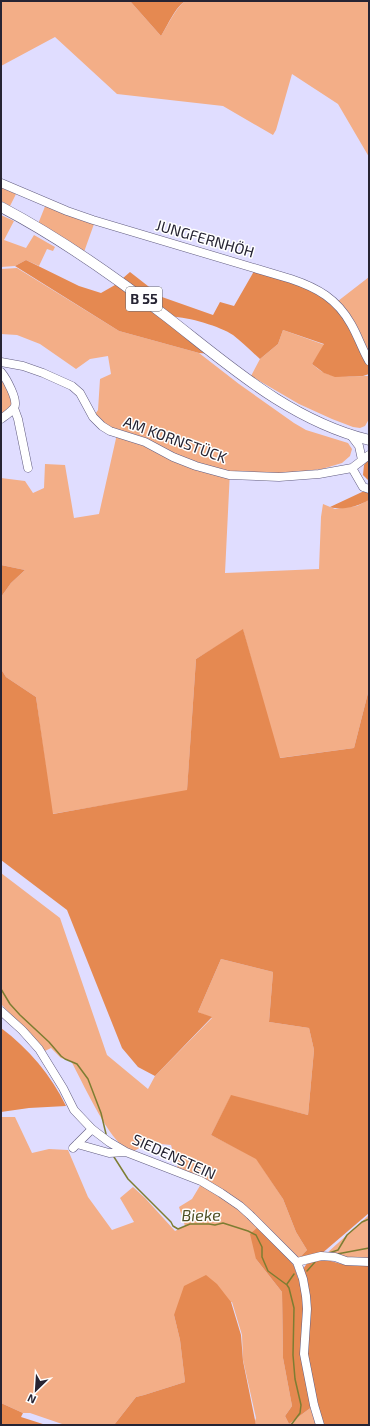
<svg xmlns="http://www.w3.org/2000/svg" width="370" height="1426" font-family="'Exo 2',sans-serif">
	<style>
		.green { fill: #f3ae87 }
		.forest { fill: #e58951 }
		.lines { fill: none; stroke-linecap: round; stroke-linejoin: round }
		.stream { stroke: #7d7d32; stroke-width: 1.5 }
		.minor-casing { stroke: #625d81; stroke-width: 9 }
		.major-casing { stroke: #625d81; stroke-width: 11 }
		.minor { stroke: #fff; stroke-width: 8 }
		.major { stroke: #fff; stroke-width: 10 }
		.labels { text-anchor: middle; stroke-width: 3; stroke-linejoin: round; paint-order: stroke }
		.shield { fill: #fff; stroke: #676670; stroke-width: 1 }
		.shield-label { font-size: 14px; font-weight: bold; fill: #262433 }
		.street-label { font-size: 15px; fill: #262433; stroke: #fff }
		.water-label { font-size: 16px; font-style: italic; fill: #505125; stroke: #fff }
	</style>
	<rect width="100%" height="100%" fill="#e0ddff"/>
	<path class="green" d="M1,1H130L161,36C167,27 177,5 186,1H369V157L338,104L292,74L276,130L273,135L223,106L117,94L55,37L1,66Z
		M1,187L16,194L10,206L1,201Z
		M46,204L94,224L84,252L38,224Z
		M1,215L14,221L4,240L26,248L34,235L55,247L53,251L47,249L39,266L26,260L15,266L1,267Z
		M17,268L119,331L199,353L239,384L294,423L306,430L348,443L352,449L350,456L342,463L322,469L279,474L230,471L225,573L319,569L321,517L323,504L335,509L357,506L369,500V689L354,748L279,758L243,630L196,659L187,791L52,814L36,697L6,677L1,669V597L11,583L25,570L1,565V478L25,481L33,493L44,488L45,464L65,465L74,518L99,514L117,434L93,417L98,410L100,379L111,374L108,356L90,359L76,369L40,344L17,335L1,334V269Z
		M369,277V355L348,314L338,301Z
		M283,330L325,345L312,364C316,367 320,371 325,373C335,378 357,376 369,376V419L365,426L360,428L353,427L332,419L299,404L251,376L260,359L278,344Z
		M1,375L12,398L11,407L1,416Z
		M1,873L60,918L107,1055L148,1089L155,1076L212,1018L198,1012L221,959L273,972L269,1022L309,1028L314,1050L308,1115L231,1096L211,1135L256,1158L283,1199L296,1232L307,1250L298,1259L256,1216L178,1169L171,1145L149,1143L134,1151C131,1150 126,1148 123,1146C106,1134 82,1081 71,1061L61,1058L51,1048L45,1051L1,1004Z
		M1,1117H15L32,1153L49,1149L68,1150L88,1197L112,1230L134,1222L120,1198L133,1187L145,1198L175,1231L185,1226L179,1207L192,1199L201,1184L238,1207L258,1227L256,1259L282,1292L283,1358L292,1406L285,1416L289,1424L313,1406L317,1425H256L255,1421L256,1418L243,1360L242,1335L232,1302L174,1315L180,1340L185,1382L144,1395L136,1397L114,1425H65L30,1413H23L1,1403Z
		M369,1215V1260C355,1260 341,1255 327,1253Z"/>
	<path class="forest" d="M130,1H186C176,5 167,27 161,36Z
		M26,260L79,286L101,293L115,285L130,272L162,297L213,315L220,302L234,306L257,266C287,275 314,279 338,301L334,305L342,316L369,364V374L363,376L335,377L324,373L312,364L324,344L283,330L278,344L260,359C251,351 242,342 233,335C220,326 182,315 168,317L213,354L199,353L119,331L15,266Z
		M369,459V481L363,475L364,465Z
		M369,491V500C358,506 343,511 330,507L362,492Z
		M1,565L25,570L11,583L1,597Z
		M243,629L280,758L354,748L369,689V1213L320,1255L298,1259L307,1250L296,1232L283,1199L256,1159L211,1135L231,1095L308,1115L314,1050L309,1028L269,1022L273,972L221,959L198,1012L212,1017L155,1076L138,1067L122,1048L67,910L1,860V669L6,677L36,697L53,814L187,790L196,659Z
		M1,1028C29,1049 51,1075 66,1106L29,1108L1,1112Z
		M258,1227L287,1257L294,1266L298,1278L304,1276L303,1269L308,1262L327,1260L345,1265L369,1266V1425H322L318,1404L313,1406L289,1424L285,1416L292,1406L283,1358L282,1292L256,1259L250,1234Z
		M206,1275L217,1284L231,1302L241,1335L243,1361L256,1425H114L136,1397L144,1395L185,1382L180,1340L174,1315L184,1286Z
		M1,1403L23,1413L21,1417L46,1425H1Z"/>
	<g class="lines">
		<path class="stream" d="M1,989L10,1004L20,1015L49,1042L61,1056L65,1059L77,1064L88,1079L101,1113L106,1134
			M114,1157L128,1179L171,1222L173,1226L178,1229L190,1224H209L215,1225L223,1223L248,1231L256,1235L262,1247V1257L268,1271L287,1285L289,1288L294,1308L293,1355L295,1379L301,1405L300,1413L291,1425
			M329,1253L338,1250L347,1235L362,1222L369,1219
			M337,1254L369,1248
			M307,1271L315,1262
			M287,1284L294,1274"/>
		<defs>
			<path id="minor" d="M1,183L67,211L93,220L291,279C318,288 337,299 351,324C358,336 362,349 369,361
				M1,362L23,366L43,373L72,386L80,393L93,417L102,426L110,431L145,442L173,457L196,466L229,475L279,477L319,474L352,468L369,455
				M1,372C6,378 19,401 14,408C11,412 5,416 1,419
				M14,408L18,419L28,468
				M350,434L359,446L362,460
				M352,468L363,487L369,489
				M1,1011L22,1030L39,1049L63,1088L74,1110L92,1129L109,1142L126,1152L201,1181L221,1193L240,1206L250,1215L297,1262L303,1279L306,1296L307,1309L304,1354L314,1405L320,1425
				M77,1144L109,1153L125,1152
				M73,1148L92,1129
				M297,1262L321,1256L335,1257L346,1261L369,1262"/>
			<path id="major" d="M1,207C60,238 114,276 167,317C230,366 289,420 369,440"/>
		</defs>
		<use href="#minor" class="minor-casing"/>
		<use href="#major" class="major-casing"/>
		<use href="#minor" class="minor"/>
		<use href="#major" class="major"/>
	</g>
	<g class="labels">
		<rect class="shield" x="126" y="287" width="36" height="24" rx="3"/>
		<g class="shield-label">
			<text x="144" y="304">B 55</text>
		</g>
		<g class="street-label">
			<text transform="translate(205 239) rotate(16)" y="5">JUNGFERNHÖH</text>
			<text transform="translate(175 440) rotate(20)" y="5">AM KORNSTÜCK</text>
			<text transform="translate(174 1157) rotate(24)" y="5">SIEDENSTEIN</text>
		</g>
		<g class="water-label">
			<text transform="translate(201 1215) rotate(-1)" y="6">Bieke</text>
		</g>
	</g>
	<rect width="370" height="1426" fill="none" stroke="#262433" stroke-width="4"/>
	<g transform="translate(36 1390) rotate(205)" stroke="#ffffff" stroke-width="3" paint-order="stroke">
	<path d="M0-3L7 15L0 10L-7 15Z" fill="#262433"/>
	<text y="-6" font-size="11" font-weight="bold" text-anchor="middle" fill="#262433">N</text>
	</g>
</svg>
